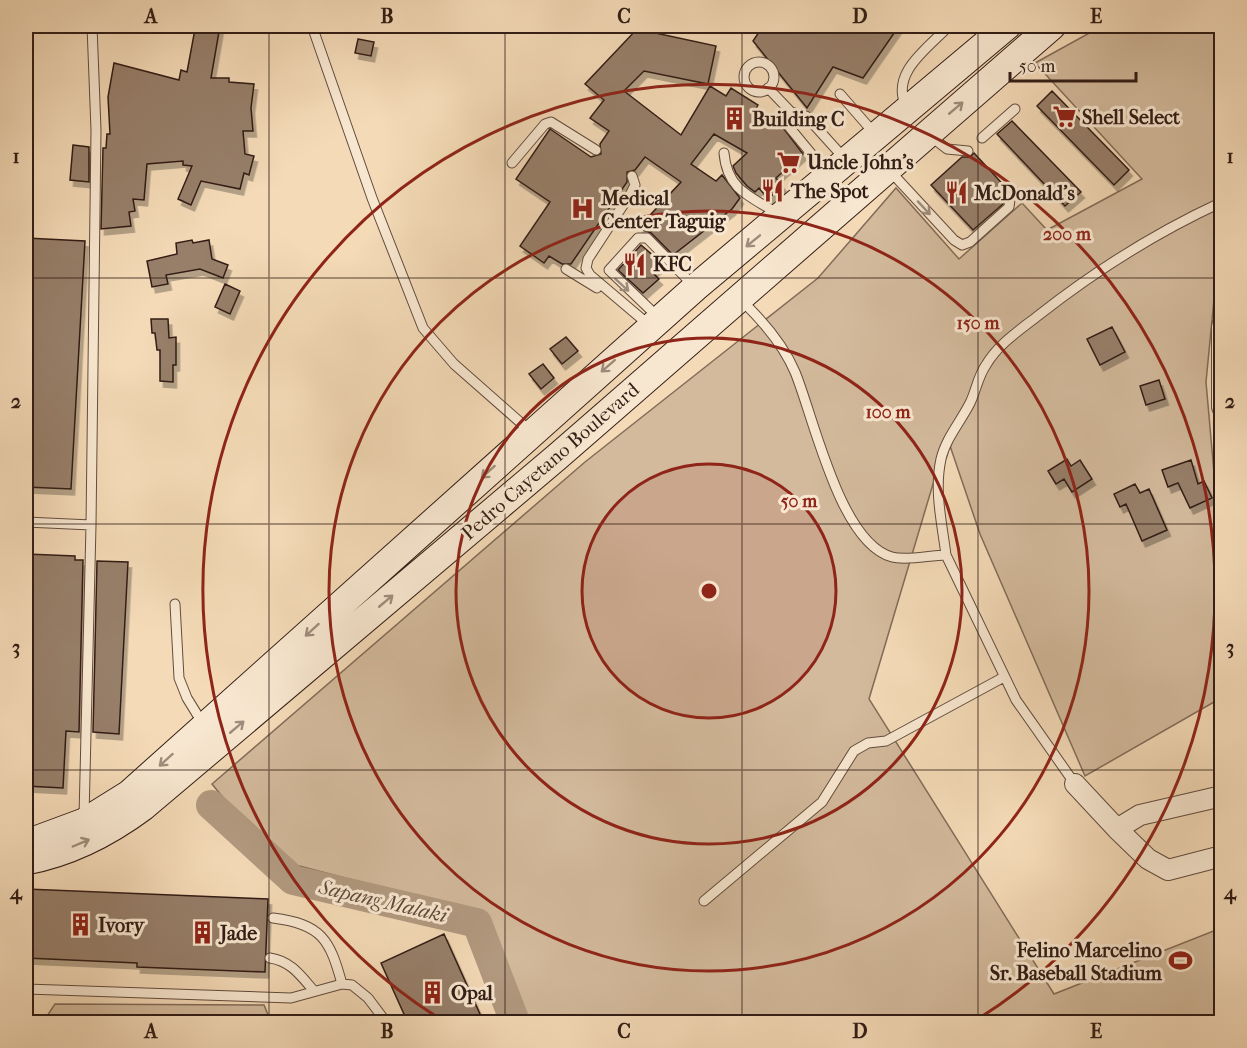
<svg xmlns="http://www.w3.org/2000/svg" width="1247" height="1048" font-family="'IM FELL French Canon',serif">
	<style>
		.green { fill: #d3ba9c; stroke: #826c59; stroke-width: 1.5 }
		.lines { fill: none; stroke-linecap: round; stroke-linejoin: round }
		.river { stroke: #b29a80; stroke-width: 30 }
		.building { fill: #977f6a; stroke: #321d16; stroke-width: 1.5; filter: url(#shadow) }
		.service-casing { stroke: #624c3e; stroke-width: 11 }
		.minor-casing { stroke: #624c3e; stroke-width: 22 }
		.secondary-casing { stroke: #321d16; stroke-width: 29 }
		.service { stroke: #f8e7d0; stroke-width: 9 }
		.minor { stroke: #f8e7d0; stroke-width: 20 }
		.secondary { stroke: #f8e7d0; stroke-width: 27 }
		.oneway { stroke: #9f8c7c }
		.grid { fill: none; stroke: #321d16; stroke-width: 1.5; stroke-opacity: 0.55 }
		.ring { fill: none; stroke: #8f2418; stroke-width: 3 }
		.labels { text-anchor: middle; stroke-width: 6; stroke-linejoin: round; paint-order: stroke }
		.poi-label { font-size: 20px; font-weight: bold; fill: #321d16; stroke: #f8e7d0; text-anchor: start }
		.street-label { font-size: 20px; fill: #321d16; stroke: #f8e7d0 }
		.water-label { font-size: 21px; font-style: italic; fill: #5f493b; stroke: #f8e7d0 }
		.centre { fill: #8f2418; stroke: #f8e7d0; stroke-width: 3 }
		.ring-label { font-size: 18px; text-anchor: middle; font-weight: bold; fill: #8f2418; stroke: #f8e7d0; stroke-width: 6; stroke-linejoin: round; paint-order: stroke }
		.neatline { fill: none; stroke: #321d16; stroke-width: 2 }
		.grid-label { font-size: 20px; text-anchor: middle; font-weight: bold; fill: #321d16 }
	</style>
	<defs>
		<filter id="shadow"><feDropShadow dx="3.5" dy="6" stdDeviation="0" flood-color="#0004"/></filter>
	</defs>
	<rect width="100%" height="100%" fill="#f4dab7"/>
	<filter id="stains"><feTurbulence type="fractalNoise" baseFrequency=".00333" numOctaves="4"/><feColorMatrix values="0 0 0 0 .2 0 0 0 0 .09 0 0 0 0 .02 0 0 0 .5 -.17"/></filter>
	<radialGradient id="worn" r=".72"><stop offset=".6" stop-color="#630" stop-opacity="0"/><stop offset="1" stop-color="#630" stop-opacity=".3"/></radialGradient>
	<path class="green" d="M1102,26H1214L1222,81V217L1206,382L1221,552V698L1085,776L980,534L947,437L869,699L1054,994L1221,928V1022H529L482,914L288,863L253,834L212,784L585,462L818,278L896,188L959,259L1022,203L1047,230L1142,179L1035,63Z
		M55,1004L264,1005L271,1022H43Z"/>
	<g class="lines">
		<path class="river" d="M211,805L293,880L477,923L515,1022"/>
	</g>
	<path class="building" d="M202,26H220L211,78H229V82L254,84L251,108L253,131H243L245,154L254,156L249,175L244,173L240,189L201,181L191,205L178,199L192,166L183,165V161L147,164L144,200L133,199L135,211L129,212L131,226L101,229L103,148H106L107,134H110L108,97L114,63L179,80L181,70L187,72L195,29L201,30Z
		M763,26H899L863,78L833,67L807,108L753,41Z
		M637,29L716,46L708,84L644,71L624,91L681,135L710,86L726,96L731,88L758,105L754,112L784,129L803,154L776,178L783,186L768,199L759,188L755,192L747,186L736,173L733,166L747,153L714,134L691,164L716,181L722,175L740,198L732,209L673,255L651,233L638,228L681,182L645,157L635,170L627,172V182L571,264H562L549,256L544,263L520,246L550,202L516,179L550,129L591,157L601,154L600,144L609,131L590,118L604,100L585,84Z
		M358,39L374,42L371,56L355,53Z
		M1052,91L1129,170L1114,185L1037,106Z
		M1012,121L1081,192L1065,206L997,134Z
		M73,145L89,147V182L70,180Z
		M974,153L1010,192L1004,195L1003,204L973,230L931,185L962,157H970Z
		M26,238L85,241L71,489L26,487Z
		M192,240L193,243L209,240L212,259L228,265L223,278L200,269L166,275L168,284L152,287L147,261L177,254L176,243Z
		M641,245L663,264L652,272L659,279L643,293L618,270Z
		M225,284L240,291L230,314L215,307Z
		M151,319H168L169,338L176,337V365H173V382L160,381V350H157L155,333H152Z
		M1112,327L1125,352L1100,365L1087,339Z
		M566,337L578,351L562,364L550,349Z
		M543,364L554,378L541,389L529,374Z
		M1159,380L1165,399L1146,405L1140,386Z
		M1067,459L1071,466L1080,460L1092,479L1072,492L1064,479L1056,484L1048,471Z
		M1191,460L1198,484L1204,481L1212,498L1190,508L1178,483L1168,487L1162,470Z
		M1135,484L1140,493L1149,489L1167,530L1142,541L1126,504L1120,507L1114,494Z
		M26,554L75,556V560H83L79,732L66,731L63,788L26,786Z
		M97,561L128,562L119,734L93,732Z
		M26,889L268,899L265,972L137,967V963L26,958Z
		M444,934L484,1023H408L381,963Z"/>
	<g class="lines">
		<defs>
			<path id="service" d="M312,26L372,198L423,328L454,364L530,431
				M744 77a15 15 0 1 1 30 0a15 15 0 1 1-30 0Z
				M768,88L791,112L806,116L844,158
				M840,94L874,133
				M906,106C890,73 928,48 949,26
				M791,112L790,128L828,174
				M930,136L947,149L968,151
				M982,138L1015,109
				M724,153C727,190 751,197 779,214
				M512,163L545,124L551,122L596,150
				M890,171L954,240L962,245L970,242L1009,207L1010,199
				M632,176L635,185L631,193L588,259L586,268L590,275L649,325
				M566,269L597,288
				M741,300C762,320 783,344 795,372C814,418 840,543 892,557C907,561 930,555 946,555L1016,700L1075,784
				M659,318L609,270L638,238H647L694,286
				M26,522L91,525L84,817
				M91,525L96,130L92,26
				M946,555C942,523 934,491 941,459C946,438 961,421 970,403C976,391 978,376 986,365C998,344 1020,330 1039,315C1095,271 1157,232 1222,202
				M175,604L179,678L187,698L203,724
				M704,901L822,802L854,751L868,743L886,741L1004,677
				M273,918C322,924 330,940 342,984
				M270,958C291,961 301,976 314,991
				M26,989L291,998L342,984L352,985L368,998L386,1022"/>
			<path id="minor" d="M1222,326V407
				M1075,784L1117,829L1140,815L1222,796
				M1117,829L1148,859L1168,870L1222,856"/>
			<path id="secondary" d="M30,842L84,822L129,794L696,287L1007,26
				M26,861C69,853 108,833 143,807L557,457L1052,26"/>
		</defs>
		<use href="#service" class="service-casing"/>
		<use href="#minor" class="minor-casing"/>
		<use href="#secondary" class="secondary-casing"/>
		<use href="#service" class="service"/>
		<use href="#minor" class="minor"/>
		<use href="#secondary" class="secondary"/>
	</g>
	<defs><path id="oneway-shaft" d="M-6 0H5M1.5-3L5.5 0L1.5 3" fill="none" stroke-width="1.6" stroke-linecap="round" stroke-linejoin="round" transform="scale(1.5)"/></defs>
	<g class="oneway">
		<use href="#oneway-shaft" transform="translate(956 108) rotate(-40)"/>
		<use href="#oneway-shaft" transform="translate(924 208) rotate(47)"/>
		<use href="#oneway-shaft" transform="translate(753 241) rotate(141)"/>
		<use href="#oneway-shaft" transform="translate(622 285) rotate(42)"/>
		<use href="#oneway-shaft" transform="translate(608 366) rotate(139)"/>
		<use href="#oneway-shaft" transform="translate(488 472) rotate(138)"/>
		<use href="#oneway-shaft" transform="translate(386 601) rotate(-40)"/>
		<use href="#oneway-shaft" transform="translate(312 630) rotate(138)"/>
		<use href="#oneway-shaft" transform="translate(237 727) rotate(-40)"/>
		<use href="#oneway-shaft" transform="translate(166 760) rotate(138)"/>
		<use href="#oneway-shaft" transform="translate(81 843) rotate(-23)"/>
	</g>
	<path class="grid" d="M269,26V1022M505,26V1022M742,26V1022M978,26V1022M26,278H1222M26,524H1222M26,770H1222"/>
	<circle cx="709" cy="591" r="127" fill="#8f2418" fill-opacity=".12"/>
	<g class="ring">
		<circle cx="709" cy="591" r="127"/>
		<circle cx="709" cy="591" r="253"/>
		<circle cx="709" cy="591" r="380"/>
		<path d="M445 1022A506 506 0 1 1 973 1022"/>
	</g>
	<defs>
		<symbol id="supermarket-bare" viewBox="-9 -9 18 18"><path d="M-6-5.5h2.5l.6 2H6L4.5 2H-2.5L-4.4-4H-6ZM-1.5 3.2a1.3 1.3 0 1 0 .1 0ZM3 3.2a1.3 1.3 0 1 0 .1 0Z" fill="#8f2418" stroke="#f8e7d0" stroke-width="2.5" paint-order="stroke"/></symbol>
		<symbol id="building-bare" viewBox="-9 -9 18 18"><path d="M-4-6H4V6H1V3H-1V6H-4ZM-2.5-4.3h1.7v1.8h-1.7ZM.8-4.3h1.7v1.8H.8ZM-2.5-1h1.7V.8h-1.7ZM.8-1h1.7V.8H.8Z" fill="#8f2418" stroke="#f8e7d0" stroke-width="2.5" paint-order="stroke"/></symbol>
		<symbol id="restaurant-bare" viewBox="-9 -9 18 18"><path d="M-5-6h1v4h1v-4h1v4h1v-4h1v5L-1.5 .5V6h-2V.5L-5-1ZM5-6V6H3V1.5H1.5Q1.5-4 5-6Z" fill="#8f2418" stroke="#f8e7d0" stroke-width="2.5" paint-order="stroke"/></symbol>
		<symbol id="hospital-bare" viewBox="-9 -9 18 18"><path d="M-5-5h3v3.5h4V-5h3V5h-3V1.5h-4V5h-3Z" fill="#8f2418" stroke="#f8e7d0" stroke-width="2.5" paint-order="stroke"/></symbol>
		<symbol id="stadium-bare" viewBox="-9 -9 18 18"><path d="M0-5a6.5 5 0 1 0 0 10a6.5 5 0 1 0 0-10ZM-3.5-1.8h7v3.6h-7Z" fill="#8f2418" stroke="#f8e7d0" stroke-width="2.5" paint-order="stroke"/></symbol>
	</defs>
	<g fill-rule="evenodd">
		<use href="#supermarket-bare" x="1048" y="100" width="33" height="33"/>
		<use href="#building-bare" x="718" y="102" width="33" height="33"/>
		<use href="#supermarket-bare" x="772" y="146" width="33" height="33"/>
		<use href="#restaurant-bare" x="756" y="174" width="33" height="33"/>
		<use href="#restaurant-bare" x="940" y="176" width="33" height="33"/>
		<use href="#hospital-bare" x="566" y="192" width="33" height="33"/>
		<use href="#restaurant-bare" x="618" y="248" width="33" height="33"/>
		<use href="#building-bare" x="64" y="908" width="33" height="33"/>
		<use href="#building-bare" x="186" y="916" width="33" height="33"/>
		<use href="#stadium-bare" x="1164" y="944" width="33" height="33"/>
		<use href="#building-bare" x="416" y="976" width="33" height="33"/>
	</g>
	<g class="labels">
		<g class="poi-label">
			<text x="1082" y="124">Shell Select</text>
			<text x="752" y="126">Building C</text>
			<text x="807" y="169">Uncle John's</text>
			<text x="791" y="198">The Spot</text>
			<text x="974" y="200">McDonald's</text>
			<text x="601" y="205">Medical<tspan x="601" dy="23">Center Taguig</tspan></text>
			<text x="653" y="271">KFC</text>
			<text x="98" y="932">Ivory</text>
			<text x="220" y="940">Jade</text>
			<text x="1162" y="957" text-anchor="end">Felino Marcelino<tspan x="1162" dy="23">Sr. Baseball Stadium</tspan></text>
			<text x="451" y="1000">Opal</text>
		</g>
		<g class="street-label">
			<text transform="translate(550 461) rotate(-41)" y="7">Pedro Cayetano Boulevard</text>
		</g>
		<g class="water-label">
			<text transform="translate(383 901) rotate(13)" y="7">Sapang Malaki</text>
		</g>
	</g>
	<circle cx="709" cy="591" r="9" class="centre"/>
	<g class="ring-label">
		<text x="1067" y="240">200 m</text>
		<text x="978" y="329">150 m</text>
		<text x="888" y="418">100 m</text>
		<text x="799" y="507">50 m</text>
	</g>
	<rect width="1247" height="1048" fill="none" stroke="#f4dab7" stroke-width="66"/>
	<path d="M1010 72v9h126v-9" fill="none" stroke="#321d16" stroke-width="3"/>
	<text x="1019" y="72" font-size="18" fill="#321d16" stroke="#f8e7d0" stroke-width="4.5" paint-order="stroke">50 m</text>
	<rect x="33" y="33" width="1181" height="982" class="neatline"/>
	<g class="grid-label">
		<text x="151" y="23">A</text>
		<text x="387" y="23">B</text>
		<text x="624" y="23">C</text>
		<text x="860" y="23">D</text>
		<text x="1096" y="23">E</text>
		<text x="16" y="163">1</text>
		<text x="1230" y="163">1</text>
		<text x="16" y="408">2</text>
		<text x="1230" y="408">2</text>
		<text x="16" y="654">3</text>
		<text x="1230" y="654">3</text>
		<text x="16" y="899">4</text>
		<text x="1230" y="899">4</text>
		<text x="151" y="1038">A</text>
		<text x="387" y="1038">B</text>
		<text x="624" y="1038">C</text>
		<text x="860" y="1038">D</text>
		<text x="1096" y="1038">E</text>
	</g>
	<rect width="100%" height="100%" filter="url(#stains)"/>
	<rect width="100%" height="100%" fill="url(#worn)"/>
</svg>
